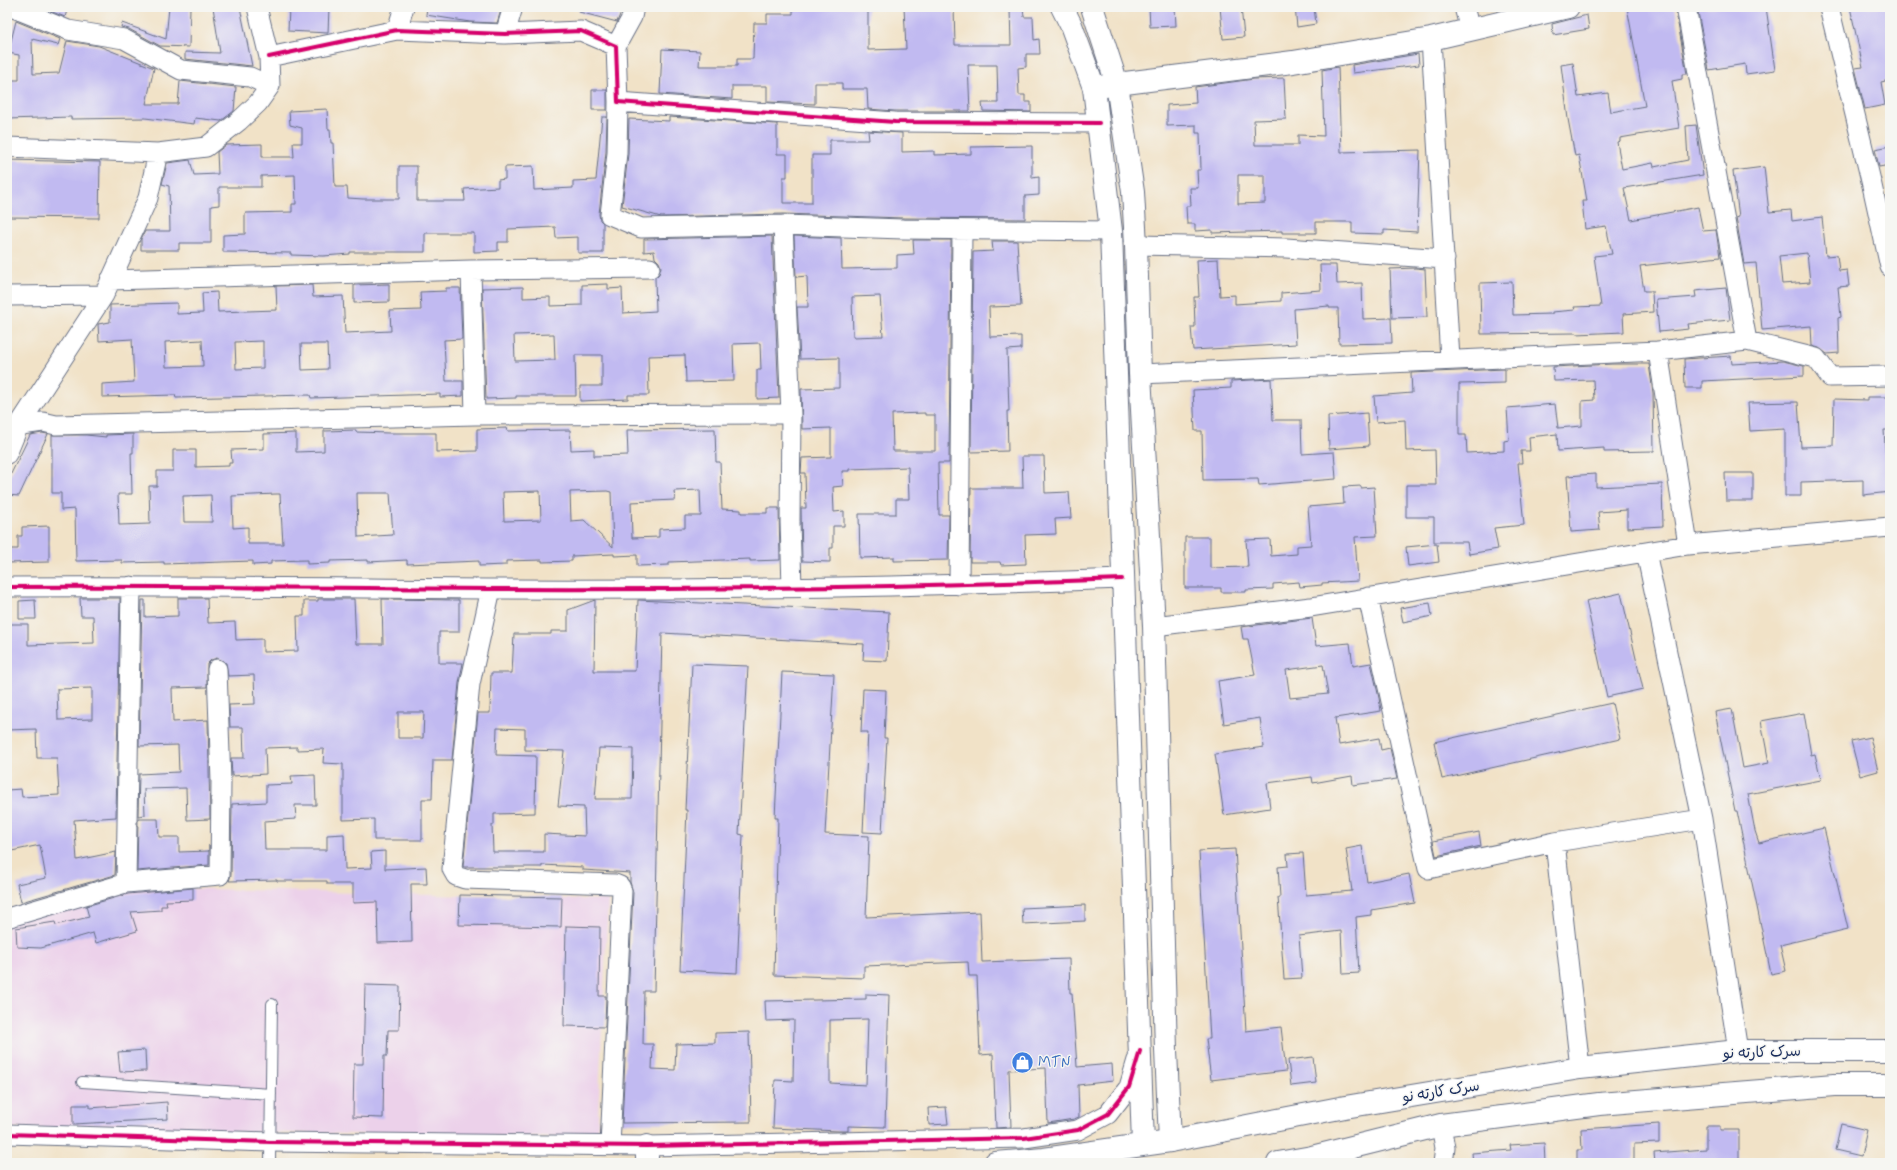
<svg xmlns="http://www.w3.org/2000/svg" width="1897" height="1170" font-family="Mynerve,'Playpen Sans Arabic',sans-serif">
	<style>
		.built { fill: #ecd1ea }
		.building { fill: #c1baf1; fill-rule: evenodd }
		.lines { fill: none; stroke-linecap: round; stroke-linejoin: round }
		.service-casing { stroke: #666e83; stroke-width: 12 }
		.minor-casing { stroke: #666e83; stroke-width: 21 }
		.tertiary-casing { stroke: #666e83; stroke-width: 24 }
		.secondary-casing { stroke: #666e83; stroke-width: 24 }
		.trunk-casing { stroke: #666e83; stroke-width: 24 }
		.service { stroke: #fff; stroke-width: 10 }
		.minor { stroke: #fff; stroke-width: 19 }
		.tertiary { stroke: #fff; stroke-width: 22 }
		.secondary { stroke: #fff; stroke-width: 22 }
		.trunk { stroke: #fff; stroke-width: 22 }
		.cycleway-casing { stroke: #f6f6f2; stroke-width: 6 }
		.cycleway { stroke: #d6006c; stroke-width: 4 }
		.labels { text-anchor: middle; stroke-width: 3; stroke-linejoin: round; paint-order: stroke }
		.street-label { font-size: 15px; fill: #1b2f5e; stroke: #f6f6f2 }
		.shop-label { font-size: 15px; fill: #366cbe; stroke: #f6f6f2; text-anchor: start }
	</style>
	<rect width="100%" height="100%" fill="#f6f6f2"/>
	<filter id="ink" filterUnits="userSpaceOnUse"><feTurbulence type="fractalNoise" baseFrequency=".025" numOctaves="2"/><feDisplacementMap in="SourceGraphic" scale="8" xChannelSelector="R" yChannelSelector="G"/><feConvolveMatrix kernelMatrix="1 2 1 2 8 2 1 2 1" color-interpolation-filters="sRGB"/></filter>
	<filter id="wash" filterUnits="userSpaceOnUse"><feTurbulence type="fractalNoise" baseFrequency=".012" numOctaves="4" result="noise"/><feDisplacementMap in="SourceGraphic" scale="16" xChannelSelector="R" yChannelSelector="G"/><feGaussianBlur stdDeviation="0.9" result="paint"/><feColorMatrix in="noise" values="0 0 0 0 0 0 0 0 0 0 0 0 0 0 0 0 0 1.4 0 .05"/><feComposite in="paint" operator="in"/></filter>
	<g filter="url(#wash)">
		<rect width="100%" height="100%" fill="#f1e2c7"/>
		<path class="built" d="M136,887L608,900L597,1138L7,1128V919Z"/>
		<g id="blocks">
			<path class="building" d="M40,7H68L65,17Z
				M169,7H190L189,47L160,46L129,29L121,27L122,23L166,39Z
				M213,7H240L252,66L185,59V52L220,53Z
				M289,7H329L328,33L288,31Z
				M427,7H502L497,23L470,22L426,15Z
				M579,7H623L617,22L579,12Z
				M793,7H868V50L906,49L904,7H954L955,45H1011L1010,9L1023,8L1024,17H1033L1034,40L1039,39L1040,54H1026V67L1018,68L1019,95H1025V102H1031V112L983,111L982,103H998L997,65H968L970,111H895L868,109L867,89H842V83H815V104L767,102V86H732V99L660,94L662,49L700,51L699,66H737V59H753L754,23H767V14H793Z
				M1149,7H1175L1176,26L1150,27Z
				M1220,7H1241L1244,37L1223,39Z
				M1295,7H1314L1316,24L1297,27Z
				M1627,7H1675L1687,74H1682V79L1672,81L1679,128L1620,138V141L1617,142L1622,169L1653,163L1654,167L1688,160L1686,126L1696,125L1703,175L1624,188L1631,220L1698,207L1703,231L1716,230L1720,257L1640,266L1644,291H1652L1653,312L1623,314L1624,332L1576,334V333L1481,334L1480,283L1512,282L1513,315L1552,314V312L1575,310L1574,307L1601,306L1594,256L1612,254L1606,226L1585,229L1582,201H1587L1579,155L1575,156L1568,119L1561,65L1573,63L1578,97L1608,93L1611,112L1645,106Z
				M1697,7H1766L1775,70L1746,74L1745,64L1709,70Z
				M1850,7H1890V80L1881,82L1885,105L1865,109L1855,68L1863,67Z
				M1587,15L1589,29L1553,35L1552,24Z
				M16,21L60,39L58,45L32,39L33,74L59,73L67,41L99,46L154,68L146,104H178L180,81L236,87L234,111L221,121L195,118L194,124L145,118L71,119V117L7,119V80H19V55L8,53Z
				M1418,54L1419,65L1353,73L1352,65Z
				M1338,67L1341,152L1420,150L1417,232L1384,230V234L1352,233V222H1316V233H1282V231L1212,233V230L1195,231V224H1187L1186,206H1191L1190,188H1198L1197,170H1201L1200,133H1196V125L1167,126V105L1196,103L1195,87L1254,79L1284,78L1286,119L1254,120L1255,145H1298V135L1324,136L1322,70ZM1238,175H1265V203L1238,204Z
				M592,90H607V110H592Z
				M327,109L328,129H330L331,143H333L335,187H347L348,198L363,199H399V166H417V201H465L464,189L498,187V180L505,179V167L533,166L534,190L573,188V181L596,180L602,117H607L606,152L599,214L600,220L603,223V253H578V237L556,238L555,227L508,229V242H498V251L474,252V233H425V252H350V254L323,256L291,255V253L223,252V235L245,234V213L292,212V204H296L295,175L261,176V187H219V205L211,206V243H179V250H141V239L145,231H170L169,186L162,184L167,163L190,160L194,175L218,174L217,152L226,145L262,144V157H294L293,143H302V128L290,125L289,111Z
				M669,117L777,124V154H787V177H783V203H812V155H830V140H869L868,131L902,133V152L934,151V155L971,154V147L1032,146V178L1039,177V195L1025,196V219L903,218L783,214L661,217L622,206L628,154L629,119L669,121Z
				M1890,146V165L1879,167L1875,149Z
				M7,160L100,162L99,218L7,217Z
				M1764,167L1769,212L1791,210L1792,221L1822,217L1826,256L1837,255L1839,271L1847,270L1849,286L1838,287L1841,317L1838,318L1839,353L1827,354L1819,348L1812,346L1811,326L1762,330L1756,263L1744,264L1736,218L1739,217L1733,171ZM1807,253L1810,282L1782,284L1779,256Z
				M772,236L779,398L757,399V370H761L760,343L733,344L734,381L686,382L685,355L648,356L649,395H628V399L580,401V386H602V355H575L576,396H516V398L486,399L482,288L523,287V298L550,297V306L582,305V285L608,284V289L622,288L623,313L656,311L655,278L659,274L661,267L659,262L655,258L654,251L644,252V239ZM554,334L555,360L515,361L514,335Z
				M794,236L841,238L842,269L897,268V255L914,254L913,240H951L949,463H938L939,515H949L948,560L894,561V557L860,558L859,514H896V499H909L908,467L849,469V471H842L843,486L833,487L834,512L844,511V526H833V548H830V562L802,561L801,508H806L805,473H801L802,458L831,457V428L802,429L801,389L839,388V358L800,359L797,307H808L807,276L796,277ZM880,296L883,336L853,337L852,297ZM925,413V415H935V451H893L892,414Z
				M992,241H1017L1021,306L989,307L990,337L1021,336V349L1007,350L1009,411H1007L1008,451L971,452L973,252L993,251Z
				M1218,259L1220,296L1235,295V304L1281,301V293L1321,290L1320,265H1336L1337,284L1362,283L1363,319L1391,318L1392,343L1339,344L1338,308H1329V306L1294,309L1296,344L1193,350L1191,327H1195L1194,297H1199L1197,260Z
				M1416,268L1425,269L1427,317L1392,318L1390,269Z
				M389,284V302L354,303V285Z
				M312,285L313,297L343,296L345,333L391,331L390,311L421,310L420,292L446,291V288H460L462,339L444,340L446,381H463V396L440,397V394L311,398L310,395L176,398L175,395L102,397V384L134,382L132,339L99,341L98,324L110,322V305L177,303V314L203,313L202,293L217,292L218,312L277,310L276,286ZM202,340L203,366L166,367L165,342ZM263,341V368L236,369L235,342ZM301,344H327L328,369L302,370Z
				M1726,288L1730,320L1688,324L1689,329L1659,332L1656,300L1696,297L1695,291Z
				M1731,356L1732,364L1783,361L1804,366V376L1702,381V388H1685L1684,359Z
				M1612,364H1649L1653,393L1654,451L1604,452V448L1558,451L1557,434L1529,437L1530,451H1521L1522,463H1518L1524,525L1494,528L1498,549L1469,554L1467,542H1434V517H1406V485H1436L1435,450L1406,451L1405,420L1376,422L1374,396L1412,393L1411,373L1505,369V383L1459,384V435H1466L1467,453L1504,451V441L1509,440L1507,408L1555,404L1558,428L1582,426V401L1594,400L1593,380L1554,381L1553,367Z
				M1271,379L1273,420H1301L1302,454L1334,452L1336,479L1259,485L1258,479L1203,480L1202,431H1195L1193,390L1231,388V381Z
				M1867,397H1890V430H1884L1886,462H1890V492L1863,495V480L1801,482V496H1785V429L1750,431L1748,403L1798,402L1801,447L1833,446L1834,399L1867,400Z
				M1367,413L1369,446L1329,449L1328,416Z
				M507,428L508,431L570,430L571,450L594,449V456L628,455L627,430L715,429L716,462H720L722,509L741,510V513H767V508H779L780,560L750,561V559L669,562V565L637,566V555L614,556V554L572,556V561L542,562V560L506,561V565L479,566V561L407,564V560L368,562V560L330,561V563L307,564V560L271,561V564L253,565V561L164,564V562L122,563V560L76,561L75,509L61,510V493H52V435H86L106,437V435L133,434V453H131L132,494H118L119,525L150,524L149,486H157V471H173V450H196V467L229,466V463H232L231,450L264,449V434L296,433V452L324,451V431L356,430V432L389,433H436V452L477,451V429ZM700,490L701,516H685V528L659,529V537L632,538L631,502L675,500L674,491ZM540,491L541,520L504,521L503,492ZM607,491L611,492L613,547L584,520L571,521L570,492ZM357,493H390L393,535L358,537ZM276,494H280L283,544H248V527L233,528L232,496ZM211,495L212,522H184L183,496Z
				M42,433L48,434L19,496L7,495V482L30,435Z
				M1022,456H1044L1045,493L1069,492L1071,518L1055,519L1056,534L1025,535L1026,564L1001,565L1000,562H970L971,488H1023Z
				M1725,473H1753V501H1726Z
				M1596,474V487L1662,484L1663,526L1627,528V510L1598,512L1600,530L1571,532L1567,476Z
				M1361,486V488L1374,487L1377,536L1355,537L1358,581L1322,583V585L1300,587L1299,582L1273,584V589L1246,590V592H1221V588H1185V537H1210V568L1248,567L1246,540L1270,539L1271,556L1297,554V546L1311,545L1308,507L1344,504L1343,487Z
				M49,526V562L7,563V549H18V536H22V527Z
				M1437,544L1439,562L1408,566L1406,547Z
				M1621,593L1643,689L1607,697L1586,601Z
				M80,598H120L116,817L74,820L77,860L116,852L115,875L21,902L17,884L46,878L40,845L7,852V790L21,789L22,797L59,795L57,758H37L36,729L7,730V624H28V645L94,643L93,616H81ZM92,688V719L58,720L57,689Z
				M178,598H207L208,623L235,622L236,640L263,639V652L298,651L297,616H304V601H318V599H354L356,644H383L382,599L459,600V632H439V663H463L459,683L452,760H433L432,799H422V840H374V819L343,820V764L323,763L324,749L297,750V747L265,748L266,774L232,776L231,758H244L243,727H230L229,705L255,704L254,675L228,676L226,663L217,658L211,660L207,664V687L172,688L173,722L208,720L210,819L187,820L186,788L144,789L145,815L138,816L139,774L179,772L178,745L139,746L142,600H145V617L178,616ZM398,712H424L423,738H398Z
				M35,600L36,619H19V601Z
				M595,600L594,671H635L638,600L889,612L887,661L863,660L864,644L662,633L654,991H644L643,1044H653L652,1069L675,1070L676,1044L715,1043V1033L749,1032L751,1122L622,1123L633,892L630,882V873L583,870V867L542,865V867H463L478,713H490L491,673H512L514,634H551V631H568V610ZM497,728L525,729V750L564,751L558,806L584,807L585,836L544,834V852H493L492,825H494V814L535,813L536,756L496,755ZM599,748L633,749L632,799H595Z
				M1430,603L1432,616L1403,622L1400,608Z
				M1312,618L1316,646L1350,643L1353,666L1371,663L1379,698L1381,711L1335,718L1339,745L1379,738L1381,750L1390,748L1397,779L1353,785L1352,776L1313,783L1312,777L1267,783L1270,808L1224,815L1215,754L1264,747L1260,718L1224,724L1218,681L1255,675L1248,639H1243L1241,627ZM1323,665L1328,694L1290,698L1286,670Z
				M692,664L748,666L739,834L743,835L737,973L680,970L687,810H685Z
				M782,672L834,674L825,834L869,836L866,917L980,912L982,962L1069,959L1070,993H1072L1077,1067L1112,1064L1113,1081L1078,1085L1079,1117L1074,1119L1048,1123L1046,1068L1009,1070L1011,1127L996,1128L993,1054L980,1055L977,976H969L968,962L864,966V978L774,975L778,818H775Z
				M863,689L886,690L884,738H887L882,833L863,832L868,732H861Z
				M1612,703L1620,739L1442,779L1434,742Z
				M1732,709L1743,768L1769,763L1761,721L1804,713L1811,755L1815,754L1821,780L1748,794L1755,831L1759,843L1824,828L1848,929L1780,945L1786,971L1771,974L1737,811H1735L1715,712Z
				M1870,737L1878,771L1860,776L1851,741Z
				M315,775L316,805H295L296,819L264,821L265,850H327V835L344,834L345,869L372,868L371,852L385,851V869L426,867L427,884H411L412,942L378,943L377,902L353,903V884H327V881H277V880L229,881L231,875L232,804L266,802V785L292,784L291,776Z
				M138,819H158L159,837H179V852L209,851V845V865L137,871Z
				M1479,832L1481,846L1436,856L1433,841Z
				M1362,846L1367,882L1409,874L1415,903L1371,910V915L1356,917L1359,973L1343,974L1341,931L1299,936L1302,978L1284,979L1278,897H1280L1278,867L1288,866L1287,854L1303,853L1306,895L1352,891L1346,849Z
				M1235,849L1246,1031L1281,1027L1286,1071L1211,1080L1206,1039H1210L1199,851Z
				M193,888V900L166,901L167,906H161V910L131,912L137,931L96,943L93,933L41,948L17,947L16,928L55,922L56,925L89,917L86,906L128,894Z
				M460,895L562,897L561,927L459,925Z
				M1085,905V921L1023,924L1022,908Z
				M566,926L600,927L599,996H606L605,1027L564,1026Z
				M365,985L400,986L399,1030H388L387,1056H384L383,1118L353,1117L354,1064H363Z
				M866,994L889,995L885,1127L848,1126V1131H838L773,1128L775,1080L793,1081L794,1020L766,1021L765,1001L866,999ZM868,1019L866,1085L830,1083V1020Z
				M145,1050L146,1071L120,1072L118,1052Z
				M1313,1057L1316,1083L1291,1086L1288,1060Z
				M167,1102L168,1119L73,1124V1105H90V1108Z
				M946,1107L948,1124L929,1125L928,1108Z
				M1659,1124V1143L1634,1144V1163H1577V1150H1582L1581,1129Z
				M1841,1124L1867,1130L1861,1156L1835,1150Z
				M1706,1126H1720V1130H1739V1163H1655L1654,1153L1706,1149Z
				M1544,1143L1545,1162L1473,1163L1472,1153L1511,1150L1510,1145Z"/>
		</g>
	</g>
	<g filter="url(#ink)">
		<use href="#blocks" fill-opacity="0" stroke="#666e83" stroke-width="1"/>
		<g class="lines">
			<defs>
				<path id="service" d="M82,1082L271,1094
					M270,1163L272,1004"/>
				<path id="minor" d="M11,7L68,30L124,39L181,70L250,77L270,86
					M257,7L269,57L270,86
					M1464,7L1470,30
					M1686,7L1747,341
					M1829,7L1871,181L1890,267
					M397,30L404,7
					M505,34L513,7
					M1431,39L1450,359
					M616,46L632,17L634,7
					M269,57L397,30L505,34L581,31L616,46L618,102L895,122L1099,123
					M618,102L617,153L610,215L641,228L783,225L903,229L1111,231
					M7,147L158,153L206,147L239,121L258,103L270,86
					M783,225L791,414L790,522L792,587
					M1136,245L1286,248L1445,259
					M471,270L475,415
					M110,280L471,270L650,268
					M7,296L104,295
					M1658,351L1688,545
					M1140,374L1658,351L1747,341L1816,358L1830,377L1890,376
					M7,427L43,422L56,425L475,415L791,414
					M7,454L19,425L104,295L148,198L158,153
					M1646,552L1702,819L1738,1051
					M959,585L962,230
					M7,587C168,586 328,588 489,589C700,590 911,587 1122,579
					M491,589L470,684L452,869L456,876L465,879L615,884L620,886L622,891L610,1146
					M1368,597L1428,869L1555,842L1580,1068
					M1154,626L1311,607L1688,545L1890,527
					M1555,842L1702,819
					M126,883L131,586
					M7,918L126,883L220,875L221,782L217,669
					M1441,1125L1445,1148L1443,1163
					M7,1134L270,1142L647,1146L1024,1138L1078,1130L1108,1114L1129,1087L1137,1060"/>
				<path id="tertiary" d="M1094,88L1117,84L1293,62L1431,39L1568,7"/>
				<path id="secondary" d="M1062,7L1071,25L1094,88L1111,231L1143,1144
					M1092,7L1117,84L1133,192L1136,245L1140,374L1154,626L1166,1050L1170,1141"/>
				<path id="trunk" d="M647,1146V1163
					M995,1163L1044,1159L1170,1141L1345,1107L1580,1068L1738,1051H1890
					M1278,1163L1312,1157L1441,1125L1599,1104L1834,1085H1890"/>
			</defs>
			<use href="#service" class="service-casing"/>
			<use href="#minor" class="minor-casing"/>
			<use href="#tertiary" class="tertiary-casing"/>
			<use href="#secondary" class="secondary-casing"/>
			<use href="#trunk" class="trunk-casing"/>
			<use href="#service" class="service"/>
			<use href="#minor" class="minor"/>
			<use href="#tertiary" class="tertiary"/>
			<use href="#secondary" class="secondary"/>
			<use href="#trunk" class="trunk"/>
			<defs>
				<path id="cycleway" d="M269,57L397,30L505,34L581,31L616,46L618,102L895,122L1099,123
					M7,587C168,586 328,588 489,589C700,590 911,587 1122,579
					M7,1134L270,1142L647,1146L1024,1138L1078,1130L1108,1114L1129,1087L1140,1051"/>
			</defs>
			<use href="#cycleway" class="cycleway-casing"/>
			<use href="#cycleway" class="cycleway"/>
		</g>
	</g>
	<defs>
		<symbol id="shop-disc" viewBox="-11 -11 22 22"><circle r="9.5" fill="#3f7fe0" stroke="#f6f6f2"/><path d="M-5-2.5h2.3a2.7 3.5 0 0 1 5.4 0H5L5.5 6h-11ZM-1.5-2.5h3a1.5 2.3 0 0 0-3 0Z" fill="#fff"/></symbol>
	</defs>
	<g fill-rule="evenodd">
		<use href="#shop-disc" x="1010" y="1050" width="25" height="25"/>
	</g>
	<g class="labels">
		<g class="street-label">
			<text transform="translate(1762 1052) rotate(-2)" y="5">سرک کارته نو</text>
			<text transform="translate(1441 1091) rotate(-9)" y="5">سرک کارته نو</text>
		</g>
		<g class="shop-label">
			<text x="1038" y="1067">MTN</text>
		</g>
	</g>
	<rect width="1897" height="1170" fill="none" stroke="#f6f6f2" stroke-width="24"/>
</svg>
